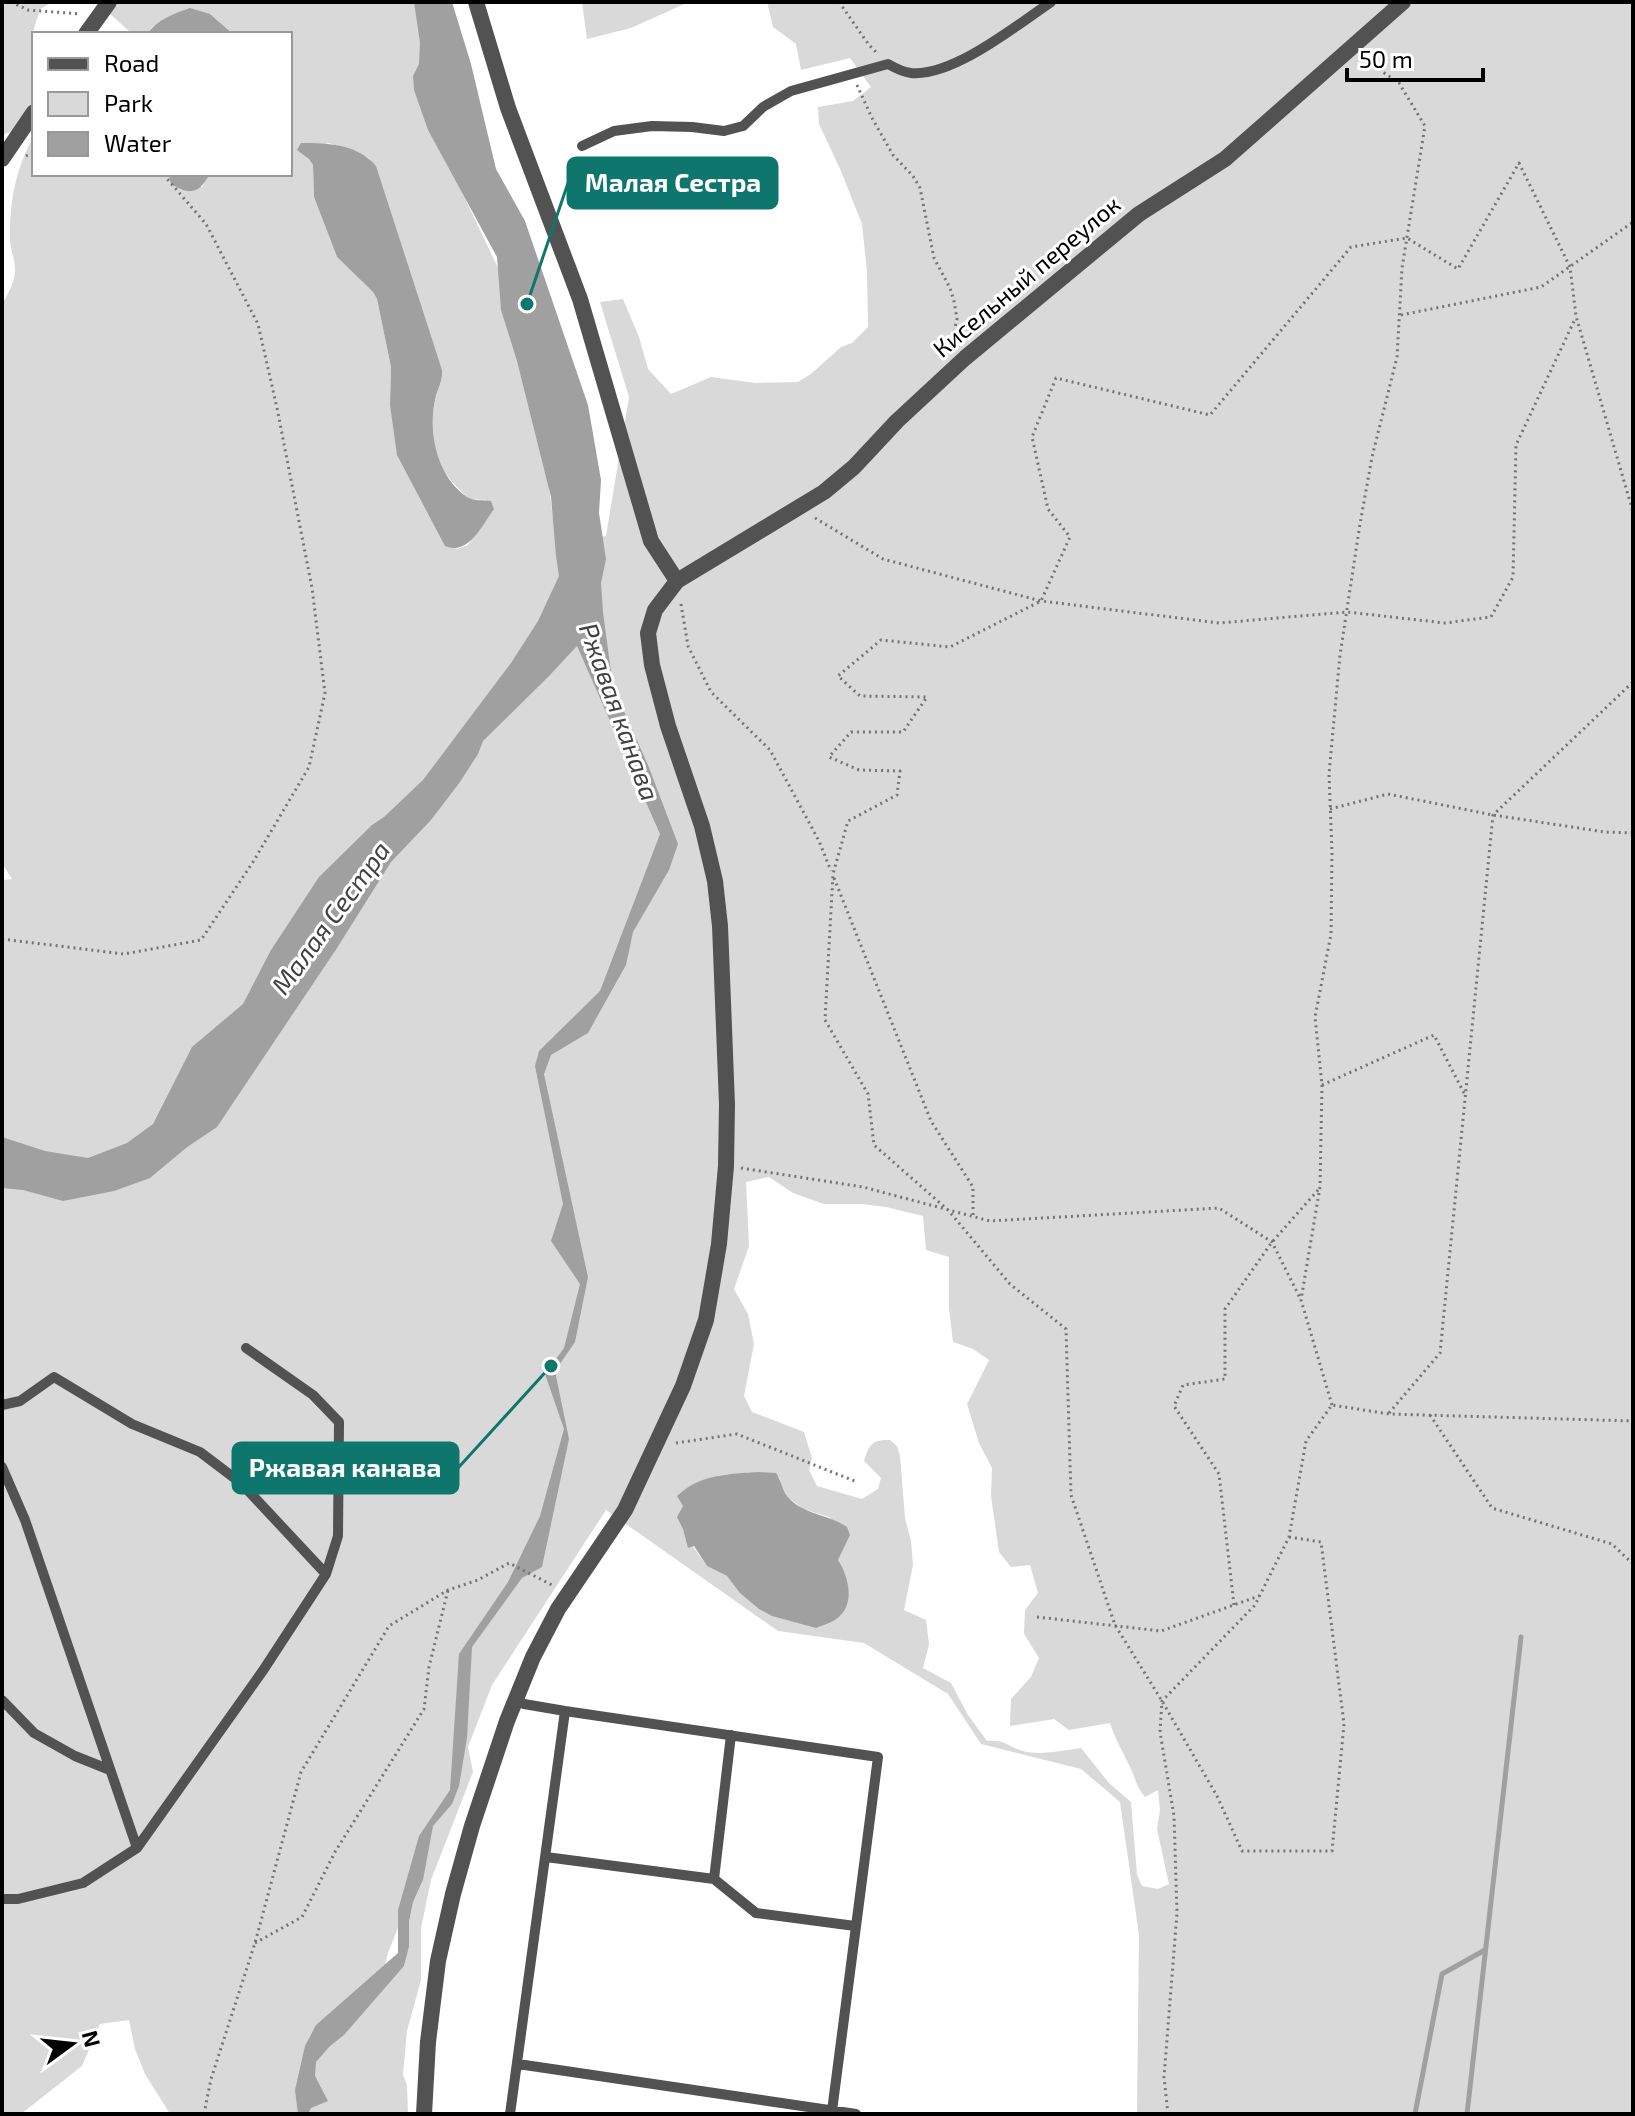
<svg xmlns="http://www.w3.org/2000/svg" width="1635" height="2116" font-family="'Exo 2',sans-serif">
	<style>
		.green { fill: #d9d9d9; fill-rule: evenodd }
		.water { fill: #a0a0a0 }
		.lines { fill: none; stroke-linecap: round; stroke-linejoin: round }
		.stream { stroke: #a0a0a0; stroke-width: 5 }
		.path { stroke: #747474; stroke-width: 3; stroke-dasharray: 2 4; stroke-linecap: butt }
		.service { stroke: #525252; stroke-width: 10 }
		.minor { stroke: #525252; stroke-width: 16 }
		.labels { text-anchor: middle; stroke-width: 6; stroke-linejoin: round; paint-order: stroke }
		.street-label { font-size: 24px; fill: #000; stroke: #fff }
		.water-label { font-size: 26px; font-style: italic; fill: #414141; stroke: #fff }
		.leader { fill: none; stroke: #0f766e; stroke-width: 3 }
		.callout-dot { fill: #0f766e; stroke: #fff; stroke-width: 3 }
		.callout { fill: #0f766e; stroke: #0f766e; stroke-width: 3 }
		.callout-label { font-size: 26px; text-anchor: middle; font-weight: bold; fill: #fff }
	</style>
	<rect width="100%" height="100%" fill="#fff"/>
	<path class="green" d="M2,2H53L40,9L33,32L36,34H34V100L15,130L2,135Z
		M117,2H416L421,9L419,102L510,293L544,445L556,544L606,536L629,397L600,302L623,299L639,337L648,369L671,394L711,377L756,383L798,382L811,374L841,347L852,343L868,327L867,272L862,224L841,171L819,124L818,107L853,101L871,87L850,58L801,70L796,44L773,27L767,2H1633V2114H1137L1139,1935L1120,1802L1081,1769L981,1744L948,1694L864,1643L778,1631L606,1510L492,1685L468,1747L473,1772L431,1880L421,1928V1980L407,2031L403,2074L407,2086L408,2114H170L145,2074L135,2049L129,2020L100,2024L82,2066L21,2114H2V880L12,879L2,863V304C8,295 16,279 15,269C15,259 10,249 10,238C9,203 16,167 34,136V174H169L202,187L210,174H290V34H233L210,14L152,27L147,34H129L130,32L109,13ZM328,143L350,149L369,158L442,370C443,383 437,389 435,401C431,417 432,450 440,464C447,478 458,488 469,499L486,500L493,509L468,545L457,549L390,405L391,367L377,299L373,292L337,257L314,197L313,165L309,159ZM769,1177L793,1193L824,1204H862L886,1207L923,1216L926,1250L949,1257V1309L953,1342L973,1349L989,1360L967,1404L979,1443L992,1468L991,1496L999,1552L1011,1567L1030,1565L1038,1593L1025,1610L1024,1634L1039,1658L1031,1677L1011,1699L1010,1726L1054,1719L1069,1730L1110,1723C1115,1739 1123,1752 1130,1767C1137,1781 1134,1783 1145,1797L1158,1790L1160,1810L1157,1829L1169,1884L1158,1889L1142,1886L1137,1875L1131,1802L1109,1783L1081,1748C1063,1750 1041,1756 1023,1751C1008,1747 1005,1739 987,1741L968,1715L951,1683L923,1668L929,1644L926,1620L904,1610L913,1565L911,1541L905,1518L900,1456L897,1446L890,1440C872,1439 869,1445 864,1461L881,1478L878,1489L862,1499L817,1486L809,1470L812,1458L804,1432L752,1412L744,1396L754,1344L748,1314L734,1289L749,1246L746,1182ZM758,1472L779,1477L782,1487L789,1498L803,1509L829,1517L849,1535L837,1560C848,1575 848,1588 847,1606L751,1602L727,1576L707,1566L686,1537L683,1529V1506L720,1475ZM425,1859L423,1880L413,1902L409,1922V1947L404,1966L378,1994L388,1953Z
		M582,2H689L631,28L587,39Z"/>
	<path class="water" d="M414,2H452L471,64L496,169L525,221L588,405L601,480L599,513L606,559L601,583L603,612L613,687L648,765L678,844L669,870L633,932L626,965L588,1033L551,1055L544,1074L588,1277L575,1342L555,1371L569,1439L542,1567L522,1578L472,1647L467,1738L459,1786L452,1804L433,1826L423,1880L413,1902L409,1922V1947L404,1966L344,2035L330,2046L316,2062L315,2076L328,2101L311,2108L308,2114H298L295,2090L305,2046L316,2025L398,1953V1910L419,1836L450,1790L459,1654L508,1582L540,1516L564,1429L545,1374L564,1348L580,1284L551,1241L563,1204L535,1066L539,1051L600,991L660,834L577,646L549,676L483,741L478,754L460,782L431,820L391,862L337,948L217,1127L186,1148L150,1178L114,1191L63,1201L23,1190L2,1188V1137L45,1151L88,1158L127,1143L153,1124L192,1047L243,1004L271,950L319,877L372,825L384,817L423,780L511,663L538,621L559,576L556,556L551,497L517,361L501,310L497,257L428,130L414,90L413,76L419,64L420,43Z
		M190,8L210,14L233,34H147C158,19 173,14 190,8Z
		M301,143C328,143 358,144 376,166L442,370C443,382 437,389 435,400C428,434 437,476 467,497C473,501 484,500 491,501L494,509C482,525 469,556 445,546L397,455L390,405L391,367L377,299L373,292L337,257L314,197L313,165L309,159L297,150Z
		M210,174C199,193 191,196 171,184L169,175Z
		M758,1472L776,1473C781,1480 782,1490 788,1497C803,1515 829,1514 847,1527L850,1535L838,1560C848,1575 855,1602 840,1616C834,1622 823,1625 816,1628L772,1616L759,1609L740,1593L727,1576L707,1566L694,1546L688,1548L683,1529L677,1517L683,1506L677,1496C700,1474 729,1474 758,1472Z"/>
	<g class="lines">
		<path class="stream" d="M1415,2114L1442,1974L1485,1950
			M1467,2114L1521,1637"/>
		<path class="path" d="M11,2L28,10L81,14
			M839,2L869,45L877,53
			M857,85L872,118L893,155L913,176L920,188L934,258L950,288L954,301L957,319L950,348
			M26,156L34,152
			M1401,315L1541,287L1633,222
			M815,518L883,559L1041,601L1219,623L1347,612L1445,623L1491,617L1513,577L1516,445L1575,319
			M681,604L688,646L711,692L770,750L819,841L831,871
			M1330,809L1388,794L1493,815L1605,832L1633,833
			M834,878L931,1121L973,1187V1217
			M2,939L124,954L201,940L253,862L309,767L325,693L312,588L277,408L258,324L206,224L163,174
			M1322,1085L1434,1035L1464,1093
			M741,1168L863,1187L990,1221L1219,1208L1272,1242L1301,1300
			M1332,1405L1301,1300L1320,1187L1322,1085L1315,1017L1331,934L1332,852L1329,774L1340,655L1360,524L1372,457L1397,357L1402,268L1425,126L1399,83L1364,59
			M1389,1413L1440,1353L1493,815L1633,682
			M1430,1415L1492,1508L1612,1544L1633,1564
			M676,1443L737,1434L857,1482
			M1289,1537L1321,1542L1344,1724L1332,1851H1242L1217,1796L1162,1701L1115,1625L1071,1495L1066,1329L1010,1284L948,1210L874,1145L868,1094L825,1020L833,874L848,821L897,795L900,771L859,770L829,757L851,732H903L927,697L860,696L838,676L881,640L950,647L1041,601L1070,537L1048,509L1032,437L1056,378L1210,415L1351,247L1407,238L1458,269L1519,163L1570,267L1576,316L1633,512
			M1234,1605L1219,1474L1174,1406L1183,1385L1225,1379V1309L1272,1242L1318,1190
			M1037,1617L1161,1631L1259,1596
			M255,1943L302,1917L335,1852L424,1709L429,1667L448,1590
			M204,2114L211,2079L255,1943L301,1772L389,1626L448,1590L478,1580L509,1563L554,1586
			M1168,2114L1164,2077L1177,1913L1174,1816L1160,1732L1162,1701L1255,1605L1289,1537L1306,1441L1332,1405L1389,1414L1633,1421"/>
		<path class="service" d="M582,146L614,131L652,126L692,127L724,131L743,126L763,107L791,91L888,64C895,68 903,72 911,73C953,77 1017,25 1051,2
			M2,1405L20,1401L54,1377L132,1424L200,1452L241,1483L326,1574
			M2,1467L25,1520L137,1848
			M516,1699L524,1704L565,1711L878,1757L832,2111
			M2,1700L34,1733L75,1756L110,1770
			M546,1857L714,1879L756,1913L855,1926
			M714,1879L731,1735
			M2,1899H18L83,1883L137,1848L264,1669L326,1574L338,1536L339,1422L313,1395L246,1348
			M518,2064L856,2114
			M510,2114L565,1711"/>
		<path class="minor" d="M476,2L508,108L580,299L651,541L677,581
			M86,34L109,2
			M2,159L34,112
			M424,2114L428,2042L438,1961L453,1894L472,1826L507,1721L533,1657L558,1609L625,1510L683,1386L706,1320L719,1244L726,1166L727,1104L720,926L715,881L702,826L668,726L652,665L648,633L655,610L677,581L824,492L854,467L897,421L965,358L1139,214L1225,159L1403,2"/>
	</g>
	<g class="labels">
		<g class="street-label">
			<text transform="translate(1027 277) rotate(-40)" y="8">Кисельный переулок</text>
		</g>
		<g class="water-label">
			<text transform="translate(619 712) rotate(70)" y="9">Ржавая канава</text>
			<text transform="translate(331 918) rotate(-54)" y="9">Малая Сестра</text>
		</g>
	</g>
	<path class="leader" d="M527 304L568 183M551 1366L458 1468"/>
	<g class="callout-dot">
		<circle cx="527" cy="304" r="8"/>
		<circle cx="551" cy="1366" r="8"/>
	</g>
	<g class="callout">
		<rect x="568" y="158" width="209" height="50" rx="8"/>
		<rect x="233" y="1443" width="225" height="50" rx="8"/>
	</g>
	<g class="callout-label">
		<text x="673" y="192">Малая Сестра</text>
		<text x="345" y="1477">Ржавая канава</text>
	</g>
	<rect width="1635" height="2116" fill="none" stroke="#000000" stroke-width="8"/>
	<rect x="32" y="32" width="260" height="144" fill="#ffffff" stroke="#999999" stroke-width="2"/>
	<rect x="48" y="58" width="40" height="12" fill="#525252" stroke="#999999" stroke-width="2"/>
	<text x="104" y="72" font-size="24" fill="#000000">Road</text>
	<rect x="48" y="92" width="40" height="24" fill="#d9d9d9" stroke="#999999" stroke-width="2"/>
	<text x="104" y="112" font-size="24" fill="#000000">Park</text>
	<rect x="48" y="132" width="40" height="24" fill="#a0a0a0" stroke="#999999" stroke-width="2"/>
	<text x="104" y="152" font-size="24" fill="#000000">Water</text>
	<g transform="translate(72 2044) rotate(75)" stroke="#ffffff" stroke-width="6" paint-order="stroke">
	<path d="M0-6L14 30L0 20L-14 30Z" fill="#000000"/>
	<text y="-12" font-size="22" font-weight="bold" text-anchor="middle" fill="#000000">N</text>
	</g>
	<path d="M1347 68v12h136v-12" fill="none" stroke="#000000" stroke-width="4"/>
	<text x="1359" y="68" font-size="24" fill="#000000" stroke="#ffffff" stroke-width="6" paint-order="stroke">50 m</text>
</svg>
